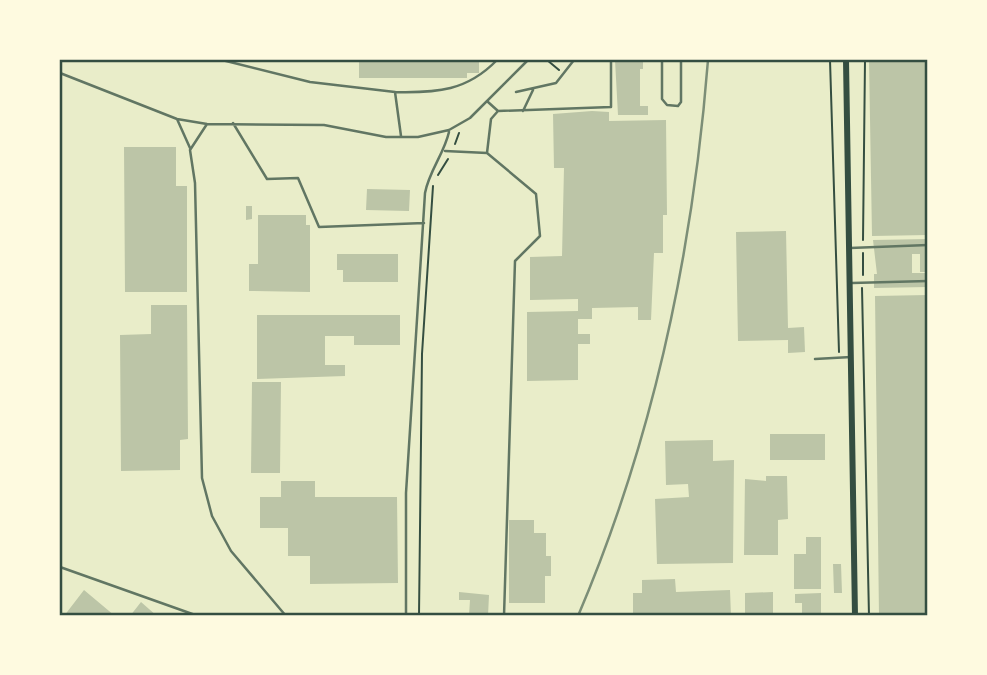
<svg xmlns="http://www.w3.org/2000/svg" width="987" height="675" font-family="Commissioner,sans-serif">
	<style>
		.building { fill: #bcc5a7 }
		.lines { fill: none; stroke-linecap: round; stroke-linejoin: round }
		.path { stroke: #344e41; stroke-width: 2 }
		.service { stroke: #617663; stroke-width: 2.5 }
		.secondary { stroke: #344e41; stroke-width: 6 }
		.rail { stroke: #7c8e77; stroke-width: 2.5 }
		.neatline { fill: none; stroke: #344e41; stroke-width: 2.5 }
	</style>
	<rect width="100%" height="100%" fill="#e9edc9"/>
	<path class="building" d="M359,60H479V73H467V78H359Z
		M615,60H643V69H640V106H648V115H618Z
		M869,60H928V235L872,236Z
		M592,111L609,112V121L666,120L667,215H663V253H654L651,320H638V307L592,308V319H578V334H590V344H578V380L527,381V312L578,311V299L530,300V257L562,256L564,168H554L553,114Z
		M124,147H176V186H187V292H125Z
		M367,189L410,190L409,211L366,210Z
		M246,206H252V219L246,220Z
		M258,215H306V225H310V292L249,291V264H258Z
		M786,231L788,328L804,327L805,352L788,353V340L738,341L736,232Z
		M928,239L926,272H920V254H912V273H928V287L874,288V274H877L873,240Z
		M337,254H398V282H343V270H337Z
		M928,295V616H879L875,296Z
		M151,305H187L188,439L180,440V470L121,471L120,335L151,334Z
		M257,315H400V345H354V336H325V365H345V376L257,379Z
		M252,382H281L280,473H251Z
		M770,434H825V460H770Z
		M713,440V461L734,460L733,563L657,564L655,499L689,497L688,484L666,485L665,441Z
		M766,476H787L788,519L778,520V555H744L745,479L766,481Z
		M281,481H315V497H397L398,583L310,584V556H288V528H260V497H281Z
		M509,520H534V533H546V556H551V576H545V603H509Z
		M806,537H821V589H794V554H806Z
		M833,564H841L842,593H834Z
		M675,579L676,592L730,590L731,616H633V593H642V580Z
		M84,590L115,616H64Z
		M459,592L489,595L488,616H469L470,600H459Z
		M773,592V616H745V593Z
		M821,593V616H802V603H795V594Z
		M141,602L157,616H130Z"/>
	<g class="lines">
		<path class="path" d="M547,60L559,70
			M830,60L839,352
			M455,144L459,133
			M438,175L448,159
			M863,240L865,60
			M863,275V253
			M862,288L869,616
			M419,616L422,354L433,186"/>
		<path class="service" d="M222,60L310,82L395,92L401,136
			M662,60V99L667,105L678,106L681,102V60
			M60,73L177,119L207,124L324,125L386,137H418L449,130L470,118L528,60
			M395,92C437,93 467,91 497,60
			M516,92L556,83L574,60
			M488,102L498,111L611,107V60
			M523,111L533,90
			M177,119L190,148
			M233,123L267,179L298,178L319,227L424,223
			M207,124L190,150L195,183L202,478L212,516L231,551L286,616
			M445,151L487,153L536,194L540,236L515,261L504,616
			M487,153L491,119L498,111
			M850,248L928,245
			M852,283L928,281
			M815,359L851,357
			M60,567L198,616
			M406,616V493L425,193C429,171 444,154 449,132"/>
		<path class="secondary" d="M846,60L855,616"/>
		<path class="rail" d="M578,616C654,438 693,251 708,60"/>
	</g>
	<rect width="987" height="675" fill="none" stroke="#fefae0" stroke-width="122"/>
	<rect x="61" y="61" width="865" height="553" class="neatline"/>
</svg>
